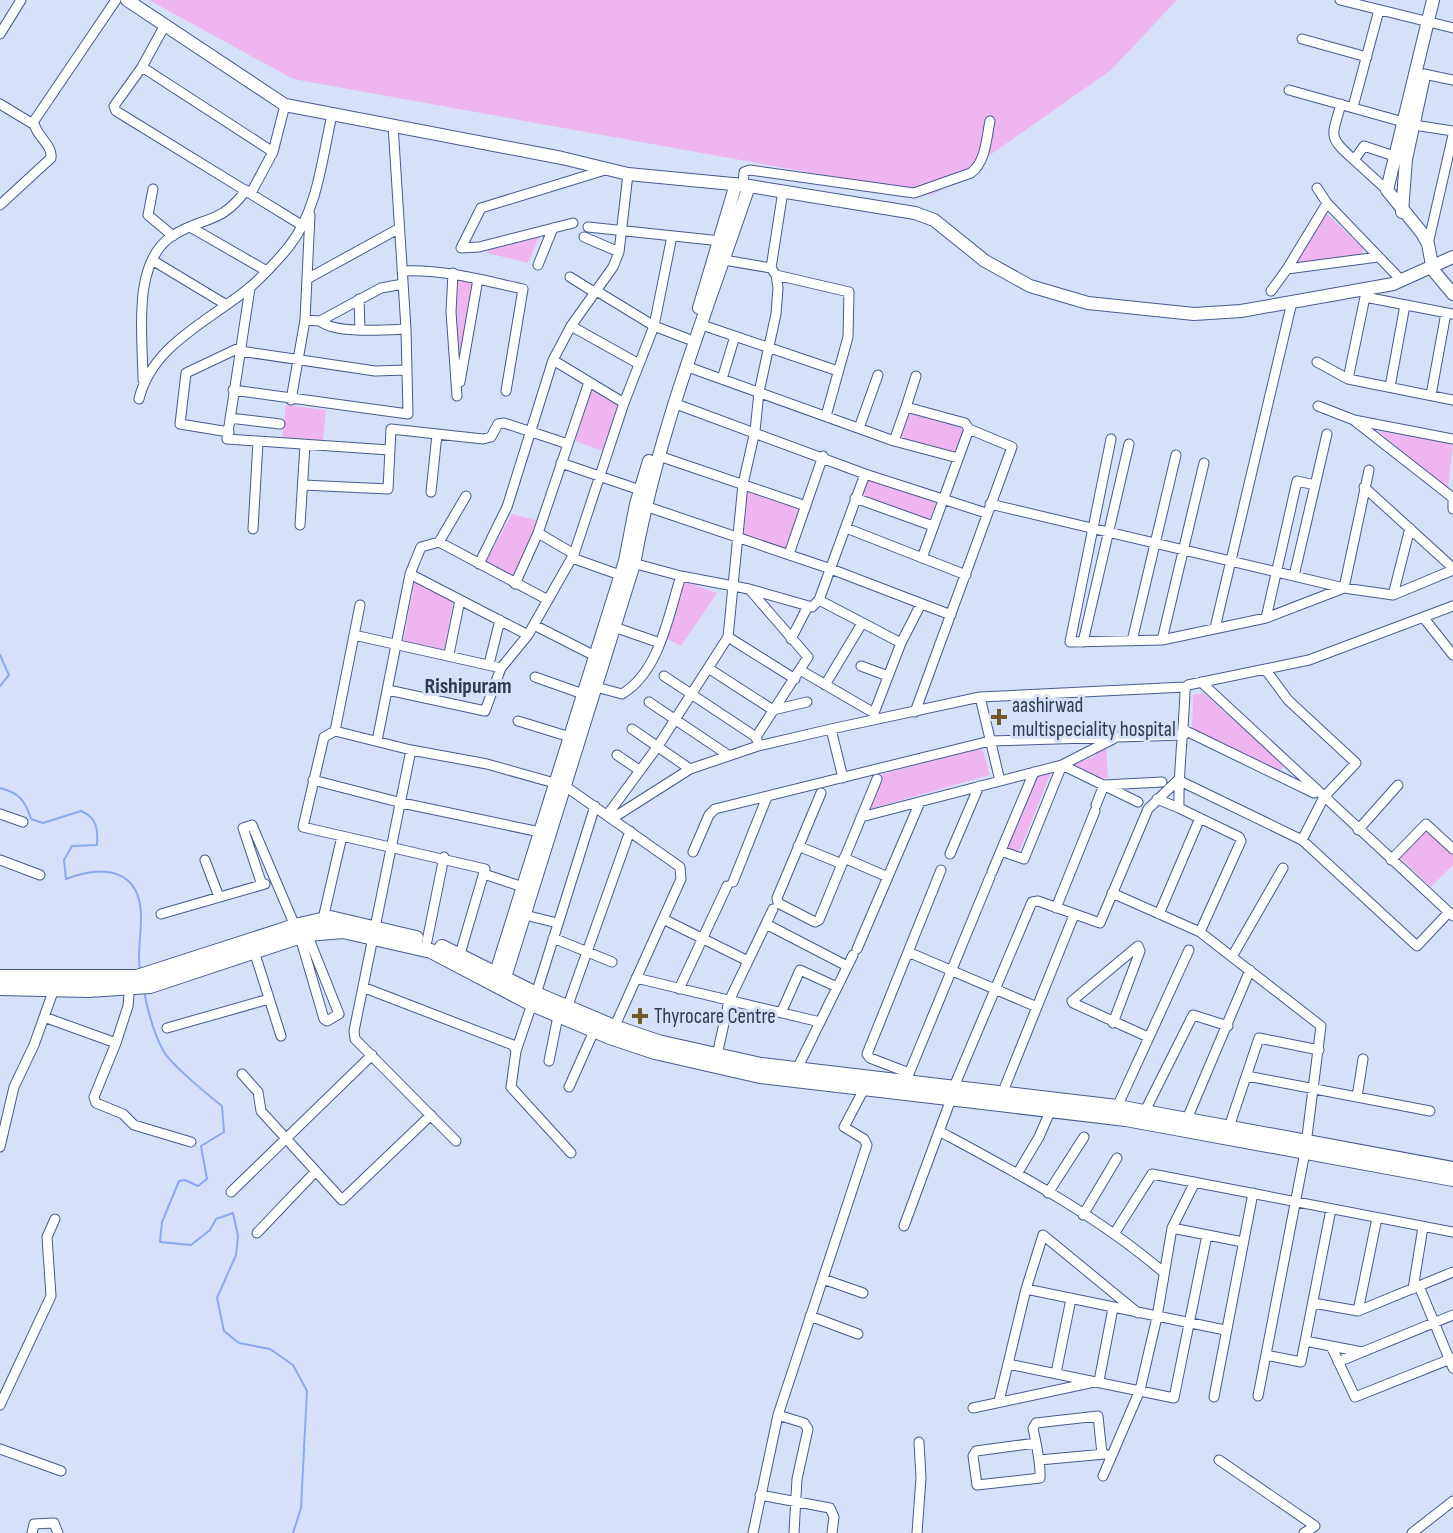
<svg xmlns="http://www.w3.org/2000/svg" width="1453" height="1533" font-family="'Sofia Sans Condensed',sans-serif">
	<style>
		.green { fill: #efb5f1 }
		.lines { fill: none; stroke-linecap: round; stroke-linejoin: round }
		.stream { stroke: #89a9f1; stroke-width: 2 }
		.minor-casing { stroke: #455b8f; stroke-width: 11 }
		.tertiary-casing { stroke: #455b8f; stroke-width: 14 }
		.secondary-casing { stroke: #455b8f; stroke-width: 16 }
		.minor { stroke: #fff; stroke-width: 9 }
		.tertiary { stroke: #fff; stroke-width: 12 }
		.secondary { stroke: #fff; stroke-width: 14 }
		.poi-dot { fill: #6f5929; stroke: #d6e1f9; stroke-width: 2 }
		.labels { text-anchor: middle; stroke-width: 6; stroke-linejoin: round; paint-order: stroke }
		.poi-label { font-size: 21px; fill: #2f3a52; stroke: #d6e1f9; text-anchor: start }
		.neighbourhood-label { font-size: 22px; font-weight: bold; fill: #2f3a52; stroke: #d6e1f9 }
	</style>
	<rect width="100%" height="100%" fill="#d6e1f9"/>
	<path class="green" d="M149,0H1177L1111,70L933,195L293,79Z
		M1326,213L1364,249L1361,256L1296,265L1295,262Z
		M539,237L528,263L487,253L488,250Z
		M455,278L474,282L463,349L456,348Z
		M592,388L619,404L603,451L575,441Z
		M286,405L326,410L323,440L282,438Z
		M910,411L965,427L956,454L900,439Z
		M1378,431L1453,443L1448,490Z
		M869,479L936,502L930,519L862,496Z
		M746,490L799,509L786,549L740,533Z
		M512,514L539,521L514,578L486,562Z
		M415,580L453,601L445,650L403,642Z
		M683,581L717,593L681,646L667,639Z
		M1203,693L1284,765L1279,772L1192,734L1193,695Z
		M1106,744L1108,778L1095,779L1067,764L1092,758Z
		M982,748L990,775L870,809L868,807L882,774Z
		M1049,770L1050,775L1018,855L1001,847L1029,774Z
		M1427,830L1453,855V865L1431,887L1400,858Z"/>
	<g class="lines">
		<path class="stream" d="M0,655L9,675L0,686
			M0,788C19,793 25,800 31,819L43,823L81,811C97,818 98,829 97,845L72,846L64,860L66,879C104,864 142,869 141,919C141,937 137,953 140,971
			M144,991C148,1012 153,1033 164,1052C172,1065 209,1096 222,1106L224,1132L201,1146L207,1179L198,1186L185,1180L179,1181L162,1222L160,1242L191,1245L210,1230L216,1219L233,1213L238,1236L236,1255L217,1298L224,1331L239,1343L270,1349L293,1365L307,1391L301,1508L293,1533"/>
		<defs>
			<path id="minor" d="M1340,0L1453,28
				M0,34L21,0
				M1302,39L1367,57
				M142,67L165,25
				M1424,74L1453,80
				M1289,90L1414,125L1453,131
				M0,104L33,124
				M1341,104C1332,137 1327,136 1354,160
				M1353,107L1379,10
				M273,152L142,67L114,106L116,111L303,226
				M743,185L744,172L750,170L914,193L971,173C986,161 986,140 990,121
				M1317,188L1327,203L1402,281
				M153,189L148,215L173,236
				M1387,190L1354,160L1364,146L1400,158
				M251,193L273,152L285,105
				M1327,203L1287,269L1378,257
				M0,205L51,158C53,144 34,135 34,121L116,0
				M573,223L479,247L461,248L481,208L605,170
				M588,227L721,241
				M192,228L265,270
				M584,237L619,252
				M1428,244L1453,135
				M152,260L225,304
				M724,260L771,268L783,191
				M538,265L553,228
				M402,271C444,269 482,280 523,289L506,391
				M453,273L451,312L457,396
				M776,275L849,292L848,337L826,416
				M570,277L594,292
				M307,279L398,229
				M250,288L227,439L389,450
				M595,290L654,326L688,339
				M1271,291L1287,269
				M359,299L360,330
				M305,320L320,321L381,288L403,284
				M320,321C334,334 386,330 406,329
				M702,325L838,371
				M571,326L639,364
				M240,351L375,371L407,370
				M553,360L624,403
				M1317,362L1348,379L1453,400
				M688,367L894,441L958,458
				M722,379L735,336
				M1348,379L1365,297L1453,314
				M143,380C143,338 131,263 172,236C203,216 221,225 246,190
				M460,382L478,279
				M1390,387L1405,305
				M233,390L408,414L406,329L393,125
				M1431,395L1446,313
				M139,399C152,345 209,321 249,288C259,280 282,256 290,245C318,209 322,158 332,115
				M291,400L305,320L310,215
				M676,404L865,474L986,513
				M1318,406L1354,420L1453,439
				M906,407L916,376
				M230,418L280,424
				M1356,422L1453,498
				M859,428L878,375
				M229,432L180,424L186,373L241,347
				M1111,439L1070,642L1162,640L1266,618L1344,588L1393,595L1453,570
				M894,441L906,407L965,423L969,429L1012,447L915,712
				M659,456L806,506
				M561,463L640,490
				M303,485L388,489L391,429L483,439L491,437L498,424L504,423L568,444
				M1364,487L1453,568
				M431,492L437,434
				M855,498L933,526
				M1453,501V509
				M990,504L1344,588L1369,470
				M642,505L831,569L951,615
				M300,525L305,445
				M846,528L966,575
				M253,529L258,442
				M538,533L574,554
				M439,542L548,600
				M789,554L823,456
				M572,558L620,575
				M922,558L969,429
				M629,562L681,576L749,589L812,607L819,600L865,474
				M479,564L507,507L553,360L571,326L613,267L619,252L628,174
				M410,574L528,635
				M1294,576L1327,434
				M515,584L538,533L589,382
				M750,590L808,657L756,737
				M1393,595L1410,528
				M819,600L901,643L874,713
				M360,605L335,731L324,737L303,827L485,869L460,954
				M1423,617L1453,655
				M1266,618L1297,481L1315,485
				M534,625L595,656
				M614,627L660,643
				M1215,628L1292,302
				M354,635L501,668
				M728,637L795,679
				M791,639L808,606
				M1162,640L1204,463
				M1132,641L1176,455
				M1083,642L1129,444
				M901,643L921,604
				M449,654L460,600
				M489,664L500,620
				M861,666L888,676
				M708,668L773,710L807,702
				M1265,669L1288,700L1356,763L1324,797L1302,840
				M800,670L874,713L875,718
				M664,676L756,737L758,743
				M535,677L583,694
				M1201,682L1453,916
				M825,685L861,625
				M596,687L622,694C660,671 668,616 681,576
				M388,690L485,711L501,668L528,635L574,554L624,403L654,326L672,236
				M980,697L1000,781
				M649,702L728,755
				M518,721L570,737
				M632,729L690,769
				M831,729L843,778
				M1184,730L1314,793
				M335,731L411,750L487,764L565,786L680,867L681,879L613,1030
				M377,741L410,574L421,547L439,542L466,496
				M411,750L354,1031L355,1039L456,1141
				M617,755L639,770
				M313,780L402,803L540,832
				M1178,780L1302,840L1417,946L1449,912
				M821,793L777,898L778,903L815,922L819,920L877,779
				M1157,799L1179,808C1178,769 1184,730 1185,690L1188,685L1309,660L1453,606
				M1096,805L1104,785L1162,782
				M1179,808L1239,837L1241,841L1200,932
				M0,814L23,822
				M608,814L658,746L728,637L743,484L755,431L759,392L776,314L778,288L776,275L771,268
				M861,817L1062,765L1113,739
				M613,818L690,769L758,746L831,729L980,697L1185,687
				M1358,830L1398,785
				M798,846L842,864
				M1001,851L1024,859L1062,765L1138,802
				M693,852L709,815L715,809L990,741L1184,735
				M950,854L979,786
				M844,858L888,877
				M0,860L40,875
				M205,860L219,897
				M1391,860L1426,824L1453,849
				M992,872L1034,772
				M484,874L523,887
				M733,882L767,797
				M262,885L243,828L252,825L295,926
				M1112,893L1200,932L1321,1026L1305,1152L1258,1396
				M1056,908L1095,811
				M161,914L265,884
				M1159,914L1200,818
				M525,915L557,923
				M323,919L342,836
				M663,919L748,961
				M766,924L847,966
				M300,937L324,1019L327,1021L339,1014L307,934
				M553,938L612,962
				M427,941L444,857
				M857,949L920,802
				M254,951L281,1036
				M908,952L1037,1007
				M1233,955L1283,868
				M636,978L820,1022
				M365,988L513,1045L516,1051L511,1087L571,1153
				M679,989L727,886
				M536,994L595,806
				M567,1008L630,831
				M781,1013L800,970L837,987
				M44,1017L116,1043L94,1097L96,1103L123,1114L134,1125L191,1142
				M1113,1023L1140,951L1138,946L1072,1001L1073,1003L1148,1037
				M167,1028L269,999
				M116,1043L128,1006L130,983
				M516,1051L532,1004
				M717,1055L729,1001L773,909
				M549,1061L558,1016
				M797,1069L853,955
				M909,1073L870,1058L867,1054L941,870
				M242,1074L258,1092L261,1111L342,1200L431,1115
				M908,1076L990,877
				M1247,1076L1430,1111
				M569,1087L594,1031
				M953,1089L1032,902L1038,901L1100,923L1148,809L1178,780
				M1002,1094L1074,915
				M1357,1097L1363,1059
				M1117,1107L1189,950
				M1145,1111L1193,1015L1228,1026
				M1187,1119L1250,970
				M1229,1127L1259,1038L1319,1050
				M939,1131C1015,1172 1097,1215 1163,1272
				M0,1147L14,1087L34,1045L54,989
				M1017,1174L1039,1137L1052,1107
				M231,1192L372,1055
				M1048,1193L1084,1137
				M1083,1215L1117,1158
				M904,1226L951,1099
				M1172,1228L1243,1242
				M257,1233L316,1171
				M1114,1234L1152,1174L1453,1232
				M823,1279L863,1293
				M1419,1286L1453,1368
				M1026,1289L1225,1330
				M1413,1289L1423,1227
				M1313,1303L1358,1311L1453,1272
				M1358,1311L1377,1218
				M810,1316L858,1334
				M1305,1341L1362,1352
				M1332,1348L1355,1397L1453,1358
				M1266,1355L1301,1362L1331,1209
				M1338,1362L1453,1315
				M1008,1364L1174,1398L1207,1235
				M1056,1373L1071,1299
				M1214,1397L1253,1193
				M999,1401L1026,1289L1043,1235L1138,1313
				M0,1405L51,1296L47,1237L55,1219
				M973,1408L1099,1381L1113,1308
				M778,1415L804,1423L808,1429L797,1479L794,1533
				M1036,1443L976,1451L973,1456L977,1485L1040,1478C1041,1462 1036,1444 1033,1428L1036,1423L1098,1416L1102,1454
				M0,1449L61,1471
				M1039,1460L1105,1454
				M1219,1460L1315,1526L1304,1533
				M1103,1476L1140,1390L1157,1317L1172,1228L1195,1182
				M760,1495L830,1508L834,1517L832,1533
				M32,1533L34,1524L54,1523L58,1533
				M753,1533L778,1415L867,1145L864,1139L844,1127L864,1089
				M917,1533L921,1478L919,1442
				M1412,1533L1453,1501"/>
			<path id="tertiary" d="M127,0L285,105L562,158L628,174L743,185L915,213L934,220L985,261L1030,286L1088,303L1194,314L1241,311L1393,284L1453,257
				M1433,0L1387,190L1422,233L1428,244L1433,270L1453,294
				M1402,212L1406,159L1423,81
				M699,308L736,184
				M493,982L625,561L636,504L649,461
				M502,987L634,564C657,434 707,310 749,186"/>
			<path id="secondary" d="M442,947L536,994L614,1027L658,1042L761,1065L1117,1107L1453,1169
				M0,977H137L295,926L330,918L416,938
				M0,988L88,990L150,986L307,934L343,931L431,951L532,1004L610,1037L655,1052L760,1076L1126,1119L1453,1179"/>
		</defs>
		<use href="#minor" class="minor-casing"/>
		<use href="#tertiary" class="tertiary-casing"/>
		<use href="#secondary" class="secondary-casing"/>
		<use href="#minor" class="minor"/>
		<use href="#tertiary" class="tertiary"/>
		<use href="#secondary" class="secondary"/>
	</g>
	<g class="poi-dot">
		<path d="M996 708h6v6h6v6h-6v6h-6v-6h-6v-6h6z"/>
		<path d="M637 1007h6v6h6v6h-6v6h-6v-6h-6v-6h6z"/>
	</g>
	<g class="labels">
		<g class="poi-label">
			<text x="1012" y="712">aashirwad<tspan x="1012" dy="24">multispeciality hospital</tspan></text>
			<text x="654" y="1023">Thyrocare Centre</text>
		</g>
		<g class="neighbourhood-label">
			<text x="468" y="693">Rishipuram</text>
		</g>
	</g>
</svg>
